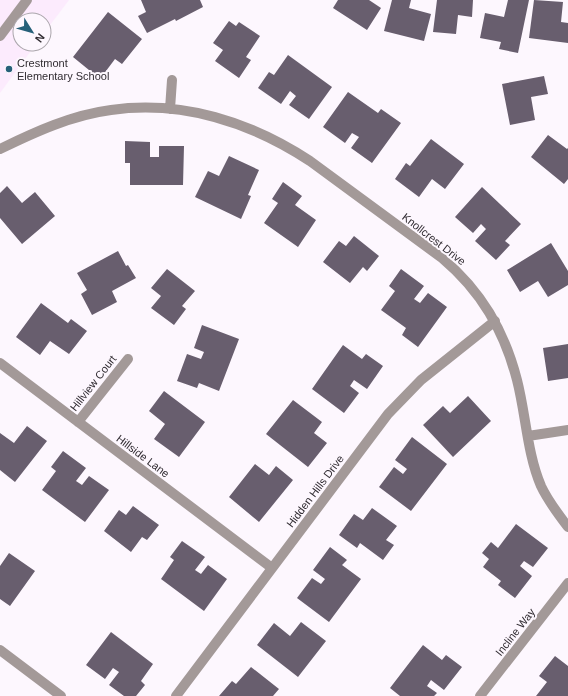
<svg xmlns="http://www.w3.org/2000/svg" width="568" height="696" font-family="Arial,sans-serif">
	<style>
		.built { fill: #fcebfd }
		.building { fill: #685e6e }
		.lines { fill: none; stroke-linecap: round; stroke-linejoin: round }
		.lane { stroke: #a39998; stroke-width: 10 }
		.street { stroke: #a39998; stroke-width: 10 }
		.poi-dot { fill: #266079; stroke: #fdf7fe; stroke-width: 1.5 }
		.labels { text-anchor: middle; stroke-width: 4; stroke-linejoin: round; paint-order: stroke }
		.poi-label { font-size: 11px; fill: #312c32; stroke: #fdf7fe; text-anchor: start }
		.street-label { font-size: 11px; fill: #312c32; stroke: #fdf7fe }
	</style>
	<rect width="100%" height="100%" fill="#fdf7fe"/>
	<path class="built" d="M0,0H69L44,33V20H20V44H36L0,93Z"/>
	<path class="building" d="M141,0H200L203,7L176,21L175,19L147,33L138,16L146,12Z
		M338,0H369L381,8L367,30L333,8Z
		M392,0H411L409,8L431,14L424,41L384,31Z
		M437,0H473L472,17L458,15L456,34L433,32Z
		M508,0H529L518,53L499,49L501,42L480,38L485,13L504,17Z
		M534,0L563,2L561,22L568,23V43L529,38Z
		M108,12L142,39L122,64L115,59L100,79L73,57Z
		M229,21L236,26L239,22L260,36L246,57L251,60L239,78L215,61L223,50L213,43Z
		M288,55L332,87L309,119L289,105L296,96L290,91L281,104L258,88L269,72L274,75Z
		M544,76L548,94L531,97L535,120L510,125L502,84Z
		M348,92L378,113L381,109L401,123L372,163L351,148L359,137L352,133L345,143L323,127Z
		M548,135L567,149L568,148V179L564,184L531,157Z
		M431,139L464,164L445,189L432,179L419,197L395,179L406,163L410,166Z
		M125,141L150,142V157H159V146H184L183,185H130V163H125Z
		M229,156L259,170L248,195L251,196L241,219L195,197L208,171L219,176Z
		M283,182L302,196L295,205L316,220L298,247L264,223L278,203L272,199Z
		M7,186L22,203L35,192L55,216L22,244L0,218V193Z
		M482,187L521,224L505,241L510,245L496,260L475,241L486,229L481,224L473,233L455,217Z
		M354,236L379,256L367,271L363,267L350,283L323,262L339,241L346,246Z
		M551,243L568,271V285L548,297L538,281L520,292L507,270Z
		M118,251L126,266L128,265L136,278L112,291L117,302L92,315L81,294L87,290L77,273Z
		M167,269L195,291L182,306L186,309L174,325L151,308L161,296L151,288Z
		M401,269L424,286L414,299L420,303L428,293L447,307L418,347L402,335L406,328L381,310L395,291L389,286Z
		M41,303L68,323L71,319L87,331L69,354L50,341L40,355L16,337Z
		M202,325L239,339L219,391L199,383L197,388L177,381L187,354L201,359L204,352L194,348Z
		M568,344V378L548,381L543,348Z
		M343,345L362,359L366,354L383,366L367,389L354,380L350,386L359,393L344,413L312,389Z
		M164,391L205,422L179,457L154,439L165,424L149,411Z
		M468,396L491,421L453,457L423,425L443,406L450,413Z
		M293,400L322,422L314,433L327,443L308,467L266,434Z
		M27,426L47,441L15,482L0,470V433L14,443Z
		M412,437L447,464L411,511L379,487L394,467L403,474L407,469L395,460Z
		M63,451L86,468L76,481L82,485L89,476L109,490L85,522L42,490L56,471L51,467Z
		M255,464L269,475L276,466L293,480L259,522L229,497Z
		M133,506L159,525L147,540L142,537L131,552L104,531L119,510L126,515Z
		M372,508L397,526L386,540L394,545L383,560L360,543L357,548L339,535L354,514L363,520Z
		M516,524L548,548L533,567L524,561L520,566L532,576L515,598L498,585L501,581L483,567L489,559L482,553L491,542L498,548Z
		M182,541L205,557L195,570L201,574L208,565L227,579L204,611L161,579L174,560L170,557Z
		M330,547L347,560L342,565L361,579L329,622L297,598L312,578L321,584L325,579L313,570Z
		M9,553L35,571L10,606L0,599V566Z
		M301,622L326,641L298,677L257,645L274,623L290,636Z
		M111,632L153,664L141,681L145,685L136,696H124L109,685L119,672L113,668L105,679L86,665Z
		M423,645L442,660L446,655L462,667L444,690L431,680L427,686L437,693L434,696H400L390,688Z
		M555,656L568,666V696H536L547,682L539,676Z
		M251,667L279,689L273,696H219L232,681L236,684Z"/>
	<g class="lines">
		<path class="lane" d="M0,36L27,0"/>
		<path class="street" d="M170,109L172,80
			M0,149C35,132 72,115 111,110C182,100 251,122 310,161L442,258C481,291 504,330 517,380C526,415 527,453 541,486C548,501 558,514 568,527
			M0,363L272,568
			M78,422L128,359
			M528,436L568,430
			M0,650L61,696
			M176,696L388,414L421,380L495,321
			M480,696L568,583"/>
	</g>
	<circle class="poi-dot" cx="9" cy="69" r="4"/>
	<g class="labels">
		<g class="poi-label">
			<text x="17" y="67">Crestmont<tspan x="17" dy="13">Elementary School</tspan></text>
		</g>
		<g class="street-label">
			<text transform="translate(434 239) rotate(38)" y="4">Knollcrest Drive</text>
			<text transform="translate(93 383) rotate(-52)" y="4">Hillview Court</text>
			<text transform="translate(143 456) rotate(37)" y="4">Hillside Lane</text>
			<text transform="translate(315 491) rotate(-53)" y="4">Hidden Hills Drive</text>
			<text transform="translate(515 632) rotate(-52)" y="4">Incline Way</text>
		</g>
	</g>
	<g transform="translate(32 32) rotate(127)"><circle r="19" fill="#fdf7fe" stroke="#aba6ac"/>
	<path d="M0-3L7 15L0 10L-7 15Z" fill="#266079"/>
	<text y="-6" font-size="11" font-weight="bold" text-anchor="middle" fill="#312c32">N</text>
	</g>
</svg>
